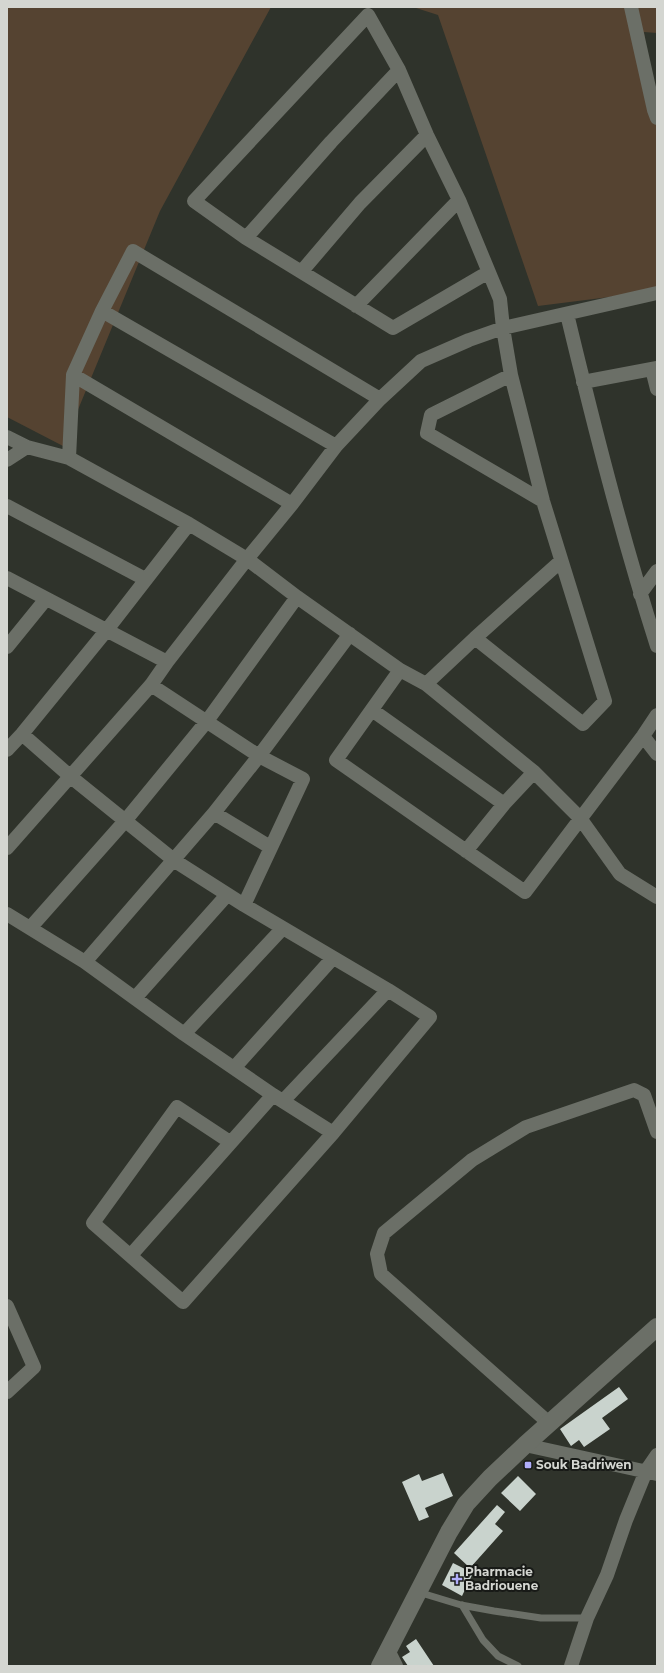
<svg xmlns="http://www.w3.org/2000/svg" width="664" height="1673" font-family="Montserrat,sans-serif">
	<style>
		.green { fill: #554331 }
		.building { fill: #c9d3cd }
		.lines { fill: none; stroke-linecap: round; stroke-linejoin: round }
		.service { stroke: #6b6f67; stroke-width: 7 }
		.minor { stroke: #6b6f67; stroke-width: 14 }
		.tertiary { stroke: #6b6f67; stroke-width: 18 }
		.poi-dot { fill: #b0aefa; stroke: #181a17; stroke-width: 1.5 }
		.labels { text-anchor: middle; stroke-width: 4; stroke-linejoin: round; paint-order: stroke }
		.poi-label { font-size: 12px; font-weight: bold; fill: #d4d6d1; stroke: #181a17; text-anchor: start }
	</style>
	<rect width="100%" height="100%" fill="#2f332b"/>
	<path class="green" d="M7,7H271L160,211L63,446L7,417Z
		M413,7H657V33L644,32L657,127V291L538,306L438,15Z"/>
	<path class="building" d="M619,1387L628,1399L602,1418L610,1429L584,1447L579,1440L571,1446L560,1429Z
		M443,1473L453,1496L425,1508L429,1517L419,1521L402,1482L419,1474L422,1481Z
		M518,1476L536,1494L520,1511L501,1493Z
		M497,1505L505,1512L495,1524L503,1531L470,1568L454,1553Z
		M453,1563L473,1573L462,1596L442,1585Z
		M416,1639L434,1666H408L402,1657L410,1652L406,1646Z"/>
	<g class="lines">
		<path class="service" d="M418,1592L461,1605L494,1611L541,1618H587
			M462,1605L483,1640L498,1656L518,1666"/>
		<path class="minor" d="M631,7L654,110L657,118
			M246,238L331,142L399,70
			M302,271L360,203L427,135
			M356,306L459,200
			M102,311L336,446
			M567,314C594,426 622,537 657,646
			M652,369L657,389
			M73,375L292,504
			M511,375L431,415L427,433L543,501
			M583,382L657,368
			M7,437L27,447L69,458L189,524L247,559L297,597L400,670
			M69,458L73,375L102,311L133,251L380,399
			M7,460L27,447
			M7,506L145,579
			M561,561L475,638L426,684L534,772L580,818L620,874L657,897
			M7,578L167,662
			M640,594L657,571
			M475,638L583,724L605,701L543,501L511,375L503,328L500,299L459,200L427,135L399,70L368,15L194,201L246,238L393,328L487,273
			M7,647L46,599
			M426,684L400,670L336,760L525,892L643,736L657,715
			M151,685L259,756L303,779L244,905
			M372,710L504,804L534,772
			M22,734L71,777L175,861L244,905L388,990L430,1017L333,1133L183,1302L93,1223L177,1107L230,1142
			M643,736L657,754
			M7,750L22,734L106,631L189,524
			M214,813L270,847
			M7,848L151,685L167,662L247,559L292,504L336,446L380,399L421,361L469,340L503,328L657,293
			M466,851L504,804
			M7,914L85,962L184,1034L273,1095L333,1133
			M30,928L125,821L207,721L297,597
			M85,962L214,813L259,756L350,634
			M135,998L227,895
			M184,1034L283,928
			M234,1068L332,959
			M283,1101L388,990
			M131,1255L273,1095
			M7,1306L34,1367L7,1392
			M549,1423L381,1274L377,1254L384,1233L472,1160L526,1127L634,1090L644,1095L657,1132
			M525,1445L657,1474
			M388,1650L396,1666
			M571,1666L587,1618L607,1575L626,1520L646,1471L657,1455"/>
		<path class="tertiary" d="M380,1666L449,1532L466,1504L490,1478L525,1445L657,1327"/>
	</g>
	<g class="poi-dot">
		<rect x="524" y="1461" width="8" height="8" rx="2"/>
		<path d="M455 1573h4v4h4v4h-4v4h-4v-4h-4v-4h4z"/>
	</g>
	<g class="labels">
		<g class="poi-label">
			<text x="536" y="1469">Souk Badriwen</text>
			<text x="465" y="1576">Pharmacie<tspan x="465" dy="14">Badriouene</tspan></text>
		</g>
	</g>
	<rect width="664" height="1673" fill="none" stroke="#d4d6d1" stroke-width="16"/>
</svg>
